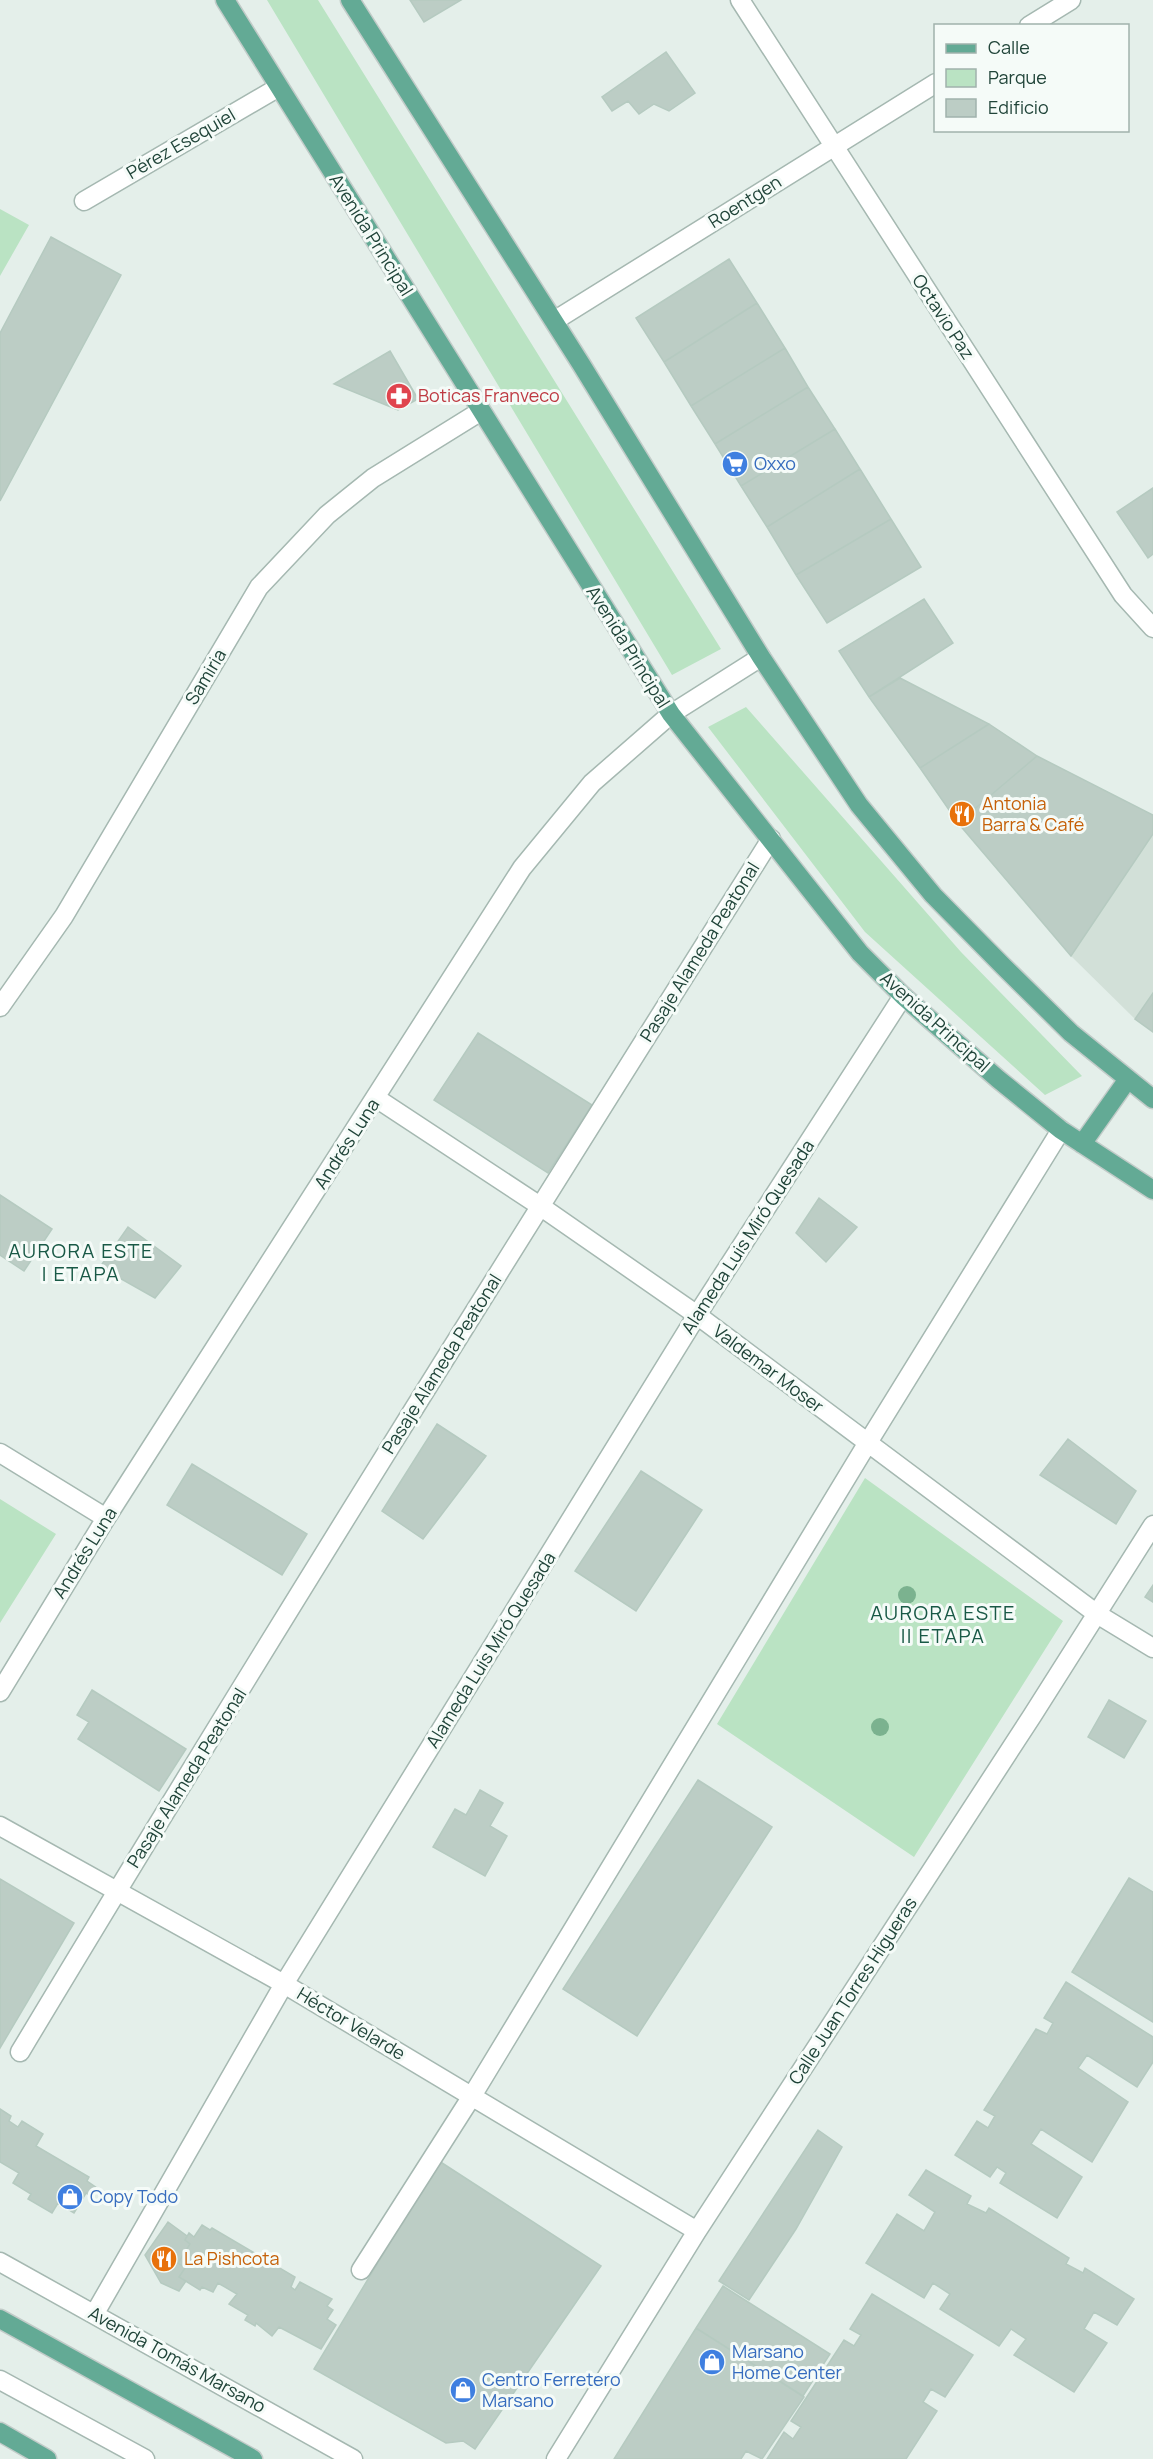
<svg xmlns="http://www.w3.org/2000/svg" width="1153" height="2459" font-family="Manrope,sans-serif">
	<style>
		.built { fill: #d2e0d8 }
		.green { fill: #bae3c3 }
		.building { fill: #bccdc5; stroke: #b5cac0; stroke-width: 1.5 }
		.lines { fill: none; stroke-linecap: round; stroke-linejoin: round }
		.minor-casing { stroke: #a5b8b1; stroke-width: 21 }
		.major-casing { stroke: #c1cbc8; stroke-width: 21 }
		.minor { stroke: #fff; stroke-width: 18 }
		.major { stroke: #63aa95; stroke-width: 18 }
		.tree { fill: #7bb28f }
		.labels { text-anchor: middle; stroke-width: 6; stroke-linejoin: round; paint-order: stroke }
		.street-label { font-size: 18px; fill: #204439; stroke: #f5fbf8 }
		.health-label { font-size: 18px; fill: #be3a42; stroke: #f5fbf8; text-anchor: start }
		.shop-label { font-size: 18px; fill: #366cbe; stroke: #f5fbf8; text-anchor: start }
		.food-label { font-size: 18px; fill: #c56008; stroke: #f5fbf8; text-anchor: start }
		.neighbourhood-label { font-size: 20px; letter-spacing: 1.5px; fill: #195946; stroke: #f5fbf8 }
	</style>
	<rect width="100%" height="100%" fill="#e4efea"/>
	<path class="built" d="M1153,834V993L1135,1019L1071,956Z"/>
	<path class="green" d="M267,0H318L721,649L672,675Z
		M0,209L29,225L0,276Z
		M746,707L961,952L1082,1076L1045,1095L865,932L708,727Z
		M865,1478L1063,1621L914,1857L717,1724Z
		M0,1499L56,1534L0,1623Z"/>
	<path class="building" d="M410,0H461L424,22Z
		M666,52L695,93L669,111L654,104L639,114L628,101L612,111L602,97Z
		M51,237L121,275L0,501V333Z
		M729,259L757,303L664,362L636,318Z
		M757,303L785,348L691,406L664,362Z
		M785,348L808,387L715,444L691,406Z
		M390,351L418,399L398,410L334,384Z
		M808,387L835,429L741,486L715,444Z
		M835,429L860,469L767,527L741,486Z
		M860,469L891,519L796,575L767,527Z
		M1153,488V554L1148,558L1117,512Z
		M891,519L921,567L827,623L796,575Z
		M924,599L953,643L869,697L839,651Z
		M900,678L989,724L920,768L869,697Z
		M989,724L1037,756L958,823L920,768Z
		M1037,756L1153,815V834L1071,956L958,823Z
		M1153,993V1032L1135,1019Z
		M478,1033L592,1105L548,1173L434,1100Z
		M0,1195L52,1229L24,1271L0,1255Z
		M819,1198L857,1227L826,1262L796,1233Z
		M128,1227L181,1266L155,1298L100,1267Z
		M437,1424L486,1456L423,1539L382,1511Z
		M1068,1439L1136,1491L1116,1524L1040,1475Z
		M192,1464L307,1534L282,1575L167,1505Z
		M641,1471L702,1510L636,1611L575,1571Z
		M1153,1585V1602L1145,1597Z
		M92,1690L186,1749L159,1791L78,1739L89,1722L77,1715Z
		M1109,1700L1146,1721L1124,1758L1088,1737Z
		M698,1780L772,1827L637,2036L563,1989Z
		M480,1790L503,1803L490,1826L507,1836L485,1876L433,1847L455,1809L466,1815Z
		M1129,1878L1153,1892V2022L1072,1972Z
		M0,1879L74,1923L0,2048Z
		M1066,1982L1153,2037V2062L1137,2087L1087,2055L1078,2068L1128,2102L1092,2162L1041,2129L1031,2144L1082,2177L1057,2218L1000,2183L1006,2173L997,2167L990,2177L955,2155L977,2121L988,2128L995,2116L984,2110L1036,2029L1047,2034L1053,2023L1044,2018Z
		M0,2109L11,2116L9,2121L18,2127L22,2121L43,2134L36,2146L89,2177L87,2181L97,2188L92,2197L86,2193L74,2213L58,2203L52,2213L28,2199L31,2194L13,2183L19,2173L0,2162Z
		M818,2130L842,2147L796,2229L749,2300L719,2281Z
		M439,2161L601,2266L475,2449L463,2441L446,2443L314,2369Z
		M926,2170L971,2196L967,2204L986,2213L989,2208L1069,2258L1066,2264L1083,2273L1085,2268L1134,2299L1117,2325L1094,2312L1084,2329L1107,2343L1074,2392L1014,2355L1026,2339L1011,2329L999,2346L940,2309L950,2294L933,2283L924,2298L866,2263L897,2214L924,2231L935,2212L909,2195Z
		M168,2222L187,2236L185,2240L190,2244L178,2263L185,2268L179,2277L186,2281L179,2291L161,2283L145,2255Z
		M202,2225L210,2230L212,2228L295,2277L291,2287L295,2290L300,2282L332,2299L327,2306L333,2310L327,2319L336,2325L321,2349L279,2327L272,2336L256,2323L255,2326L245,2320L248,2315L229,2304L237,2294L218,2283L213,2292L202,2287L200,2290L179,2277L185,2268L178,2263L190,2244L185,2240L189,2233L194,2237Z
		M723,2286L830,2354L803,2396L696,2328Z
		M872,2294L973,2355L945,2397L931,2389L923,2402L937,2411L906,2459H767L784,2432L793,2439L801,2427L791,2421L844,2340L854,2346L861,2335L850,2329Z
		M696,2328L804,2397L762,2459L746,2451L741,2459H614Z"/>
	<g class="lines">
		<defs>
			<path id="minor" d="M740,0L1123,595L1153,628
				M1029,26L1071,0
				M84,201L279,87
				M554,321L936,83
				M0,1007L64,916L259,587L327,515L373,478L481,411
				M376,1098L540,1206L697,1315L1097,1614L1153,1648
				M0,1453L106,1518
				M0,1692L106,1518L522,868L592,783L671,714L761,657
				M0,1826L284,1984L697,2231
				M20,2052C265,1644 518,1241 771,839
				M0,2262L353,2459
				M361,2270L472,2096L867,1444L1061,1130
				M95,2313L284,1984L697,1315L903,996
				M0,2380L145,2459
				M556,2459L697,2231L1032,1716L1153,1525"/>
			<path id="major" d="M225,0L671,714L860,953L903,996L998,1079L1061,1130L1153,1190
				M350,0L581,364L761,657L859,805L933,895L1003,966L1071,1033L1153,1099
				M1082,1144L1128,1079
				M0,2319L253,2459
				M0,2432L47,2459"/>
		</defs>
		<use href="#minor" class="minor-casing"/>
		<use href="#major" class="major-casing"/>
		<use href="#minor" class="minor"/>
		<use href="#major" class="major"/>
	</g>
	<g class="tree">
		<circle cx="907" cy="1595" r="9"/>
		<circle cx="880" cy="1727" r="9"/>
	</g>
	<defs>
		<symbol id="pharmacy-disc" viewBox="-11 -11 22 22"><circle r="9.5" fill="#e0444e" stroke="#f5fbf8"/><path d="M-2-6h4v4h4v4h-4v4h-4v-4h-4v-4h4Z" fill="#fff"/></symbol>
		<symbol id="supermarket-disc" viewBox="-11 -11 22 22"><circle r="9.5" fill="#3f7fe0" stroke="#f5fbf8"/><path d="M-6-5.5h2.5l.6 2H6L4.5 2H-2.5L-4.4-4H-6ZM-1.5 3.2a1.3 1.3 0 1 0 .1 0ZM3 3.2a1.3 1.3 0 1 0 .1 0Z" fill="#fff"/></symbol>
		<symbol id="restaurant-disc" viewBox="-11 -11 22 22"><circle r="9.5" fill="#e8710a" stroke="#f5fbf8"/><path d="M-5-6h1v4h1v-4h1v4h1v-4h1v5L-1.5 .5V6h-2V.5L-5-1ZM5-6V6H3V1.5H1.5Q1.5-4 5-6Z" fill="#fff"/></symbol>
		<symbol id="shop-disc" viewBox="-11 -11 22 22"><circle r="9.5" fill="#3f7fe0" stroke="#f5fbf8"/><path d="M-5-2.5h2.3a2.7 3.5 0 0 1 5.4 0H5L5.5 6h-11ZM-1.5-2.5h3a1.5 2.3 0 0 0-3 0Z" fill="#fff"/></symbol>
	</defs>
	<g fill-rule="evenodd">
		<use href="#pharmacy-disc" x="384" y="381" width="30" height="30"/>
		<use href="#supermarket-disc" x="720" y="449" width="30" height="30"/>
		<use href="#restaurant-disc" x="947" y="799" width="30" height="30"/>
		<use href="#shop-disc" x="55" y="2182" width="30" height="30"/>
		<use href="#restaurant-disc" x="149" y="2244" width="30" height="30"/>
		<use href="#shop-disc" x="697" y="2347" width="30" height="30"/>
		<use href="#shop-disc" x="448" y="2375" width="30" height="30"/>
	</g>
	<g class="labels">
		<g class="street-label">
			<text transform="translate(181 144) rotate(-30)" y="6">Pérez Esequiel</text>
			<text transform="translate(745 202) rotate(-32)" y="6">Roentgen</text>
			<text transform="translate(371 235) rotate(58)" y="6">Avenida Principal</text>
			<text transform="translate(943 317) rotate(57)" y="6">Octavio Paz</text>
			<text transform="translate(628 647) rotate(58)" y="6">Avenida Principal</text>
			<text transform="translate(206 677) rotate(-59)" y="6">Samiria</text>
			<text transform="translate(700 952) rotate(-58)" y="6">Pasaje Alameda Peatonal</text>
			<text transform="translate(935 1022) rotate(42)" y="6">Avenida Principal</text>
			<text transform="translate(347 1144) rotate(-57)" y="6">Andrés Luna</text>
			<text transform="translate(748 1237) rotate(-57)" y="6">Alameda Luis Miró Quesada</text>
			<text transform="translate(442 1364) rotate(-58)" y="6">Pasaje Alameda Peatonal</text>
			<text transform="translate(768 1369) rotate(37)" y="6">Valdemar Moser</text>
			<text transform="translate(85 1553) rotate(-58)" y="6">Andrés Luna</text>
			<text transform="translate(491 1650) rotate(-58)" y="6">Alameda Luis Miró Quesada</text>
			<text transform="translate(187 1778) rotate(-58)" y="6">Pasaje Alameda Peatonal</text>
			<text transform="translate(853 1991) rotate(-57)" y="6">Calle Juan Torres Higueras</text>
			<text transform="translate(351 2024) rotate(31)" y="6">Héctor Velarde</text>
			<text transform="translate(177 2360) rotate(29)" y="6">Avenida Tomás Marsano</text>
		</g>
		<g class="health-label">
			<text x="418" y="402">Boticas Franveco</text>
		</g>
		<g class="shop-label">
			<text x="754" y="470">Oxxo</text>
			<text x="90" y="2203">Copy Todo</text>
			<text x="732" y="2358">Marsano<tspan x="732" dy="21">Home Center</tspan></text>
			<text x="482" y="2386">Centro Ferretero<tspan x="482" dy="21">Marsano</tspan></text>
		</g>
		<g class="food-label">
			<text x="982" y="810">Antonia<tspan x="982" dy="21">Barra &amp; Café</tspan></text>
			<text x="184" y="2265">La Pishcota</text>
		</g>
		<g class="neighbourhood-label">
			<text x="81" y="1258">AURORA ESTE<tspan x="81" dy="23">I ETAPA</tspan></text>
			<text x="943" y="1620">AURORA ESTE<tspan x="943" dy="23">II ETAPA</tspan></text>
		</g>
	</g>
	<rect x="934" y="24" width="195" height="108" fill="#f5fbf8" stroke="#a0b2ac" stroke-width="1.5"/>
	<rect x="946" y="44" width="30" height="9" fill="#63aa95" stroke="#a0b2ac" stroke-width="1.5"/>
	<text x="988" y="54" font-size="18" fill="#204439">Calle</text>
	<rect x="946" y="69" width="30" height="18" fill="#bae3c3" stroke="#a0b2ac" stroke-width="1.5"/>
	<text x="988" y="84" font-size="18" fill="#204439">Parque</text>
	<rect x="946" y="99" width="30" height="18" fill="#bccdc5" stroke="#a0b2ac" stroke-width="1.5"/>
	<text x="988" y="114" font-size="18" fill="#204439">Edificio</text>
</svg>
